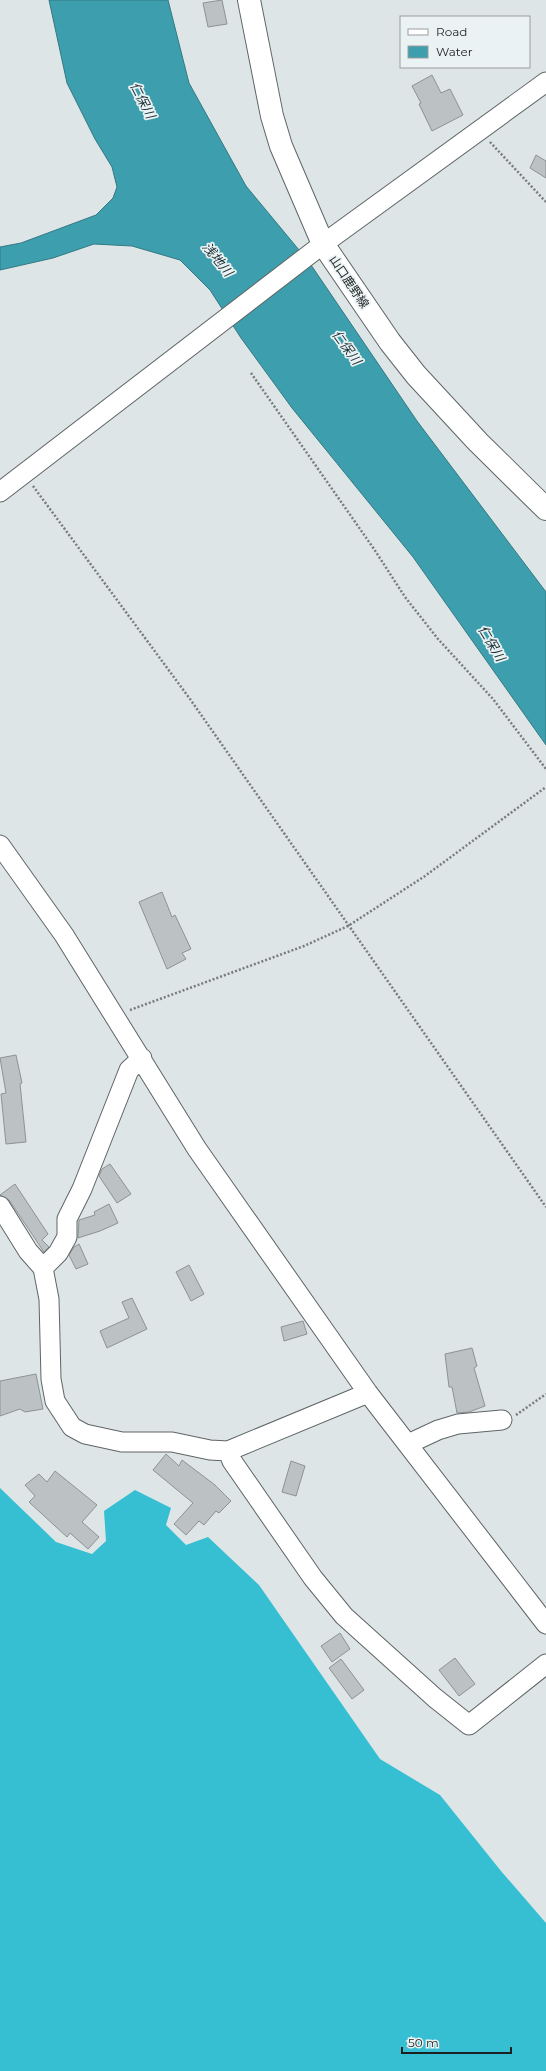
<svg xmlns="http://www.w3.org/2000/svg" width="546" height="2071" font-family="Montserrat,'Noto Sans JP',sans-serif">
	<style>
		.forest { fill: #36bfd2 }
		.water { fill: #3d9fae; stroke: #337983 }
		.building { fill: #bcc2c3; stroke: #8d9394 }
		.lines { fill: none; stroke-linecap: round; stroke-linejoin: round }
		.minor-casing { stroke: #5f6566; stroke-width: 21 }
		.major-casing { stroke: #5f6566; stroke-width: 24 }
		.path { stroke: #777c7c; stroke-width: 2.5; stroke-dasharray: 2 2; stroke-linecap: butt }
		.minor { stroke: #fff; stroke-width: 19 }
		.major { stroke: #fff; stroke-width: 22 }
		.labels { text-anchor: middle; stroke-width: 3.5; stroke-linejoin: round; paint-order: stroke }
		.street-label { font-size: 12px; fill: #1d2020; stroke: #ebf2f3 }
		.water-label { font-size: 13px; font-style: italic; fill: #192f33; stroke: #ebf2f3 }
	</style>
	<rect width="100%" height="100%" fill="#dee5e6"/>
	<path class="forest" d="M0,1488L56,1542L92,1554L106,1541L104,1511L135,1490L171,1508L166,1525L186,1545L208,1537L259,1585L380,1759L440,1795L501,1871L546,1923V2071H0Z"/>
	<path class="water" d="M49,0H168L189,83L246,186L309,262L417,421L546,592V745L413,557L292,408L241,338L210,290L180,260L132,246L94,244L53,258L0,270V247L21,243L96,215L113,198L117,187L112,167L95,139L67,83Z"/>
	<path class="building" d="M222,0L227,24L208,27L203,3Z
		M432,75L441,93L450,89L463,115L432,131L419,104L421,103L412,86Z
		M536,155L546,161V178L530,168Z
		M162,892L172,917L175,915L191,949L182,953L186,959L167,969L139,902Z
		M16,1055L22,1083L20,1084L26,1142L6,1144L1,1094L6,1093L0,1058Z
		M110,1164L131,1194L117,1203L99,1176L102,1169Z
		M15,1184L48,1234L42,1240L49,1247L44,1252L9,1200L0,1195Z
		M109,1204L118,1223L100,1231L78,1238L79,1220L95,1215L94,1212Z
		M79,1244L88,1264L76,1269L69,1255L74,1247Z
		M189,1265L204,1294L191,1301L176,1272Z
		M132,1298L147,1329L107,1348L100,1331L129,1318L122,1302Z
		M303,1321L307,1334L284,1341L281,1327Z
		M472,1348L477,1366L474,1368L485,1406L469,1412L457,1413L452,1387H449L445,1354Z
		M36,1374L43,1409L25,1412L20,1409L0,1416V1381Z
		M166,1454L179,1466L182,1460L215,1485L231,1501L219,1513L216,1511L204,1525L199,1521L186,1535L174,1524L193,1503L153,1470Z
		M291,1461L305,1466L296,1496L282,1492Z
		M55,1471L97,1505L82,1522L99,1537L88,1549L70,1533L67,1537L29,1502L35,1496L25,1485L39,1474L47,1482Z
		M340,1633L350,1649L332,1662L321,1646Z
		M455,1658L475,1684L459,1696L439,1670Z
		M341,1659L364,1690L352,1699L329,1668Z"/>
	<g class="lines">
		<defs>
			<path id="minor" d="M0,492L323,244L546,82
				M0,845L64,935L197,1149L368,1393L546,1624
				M0,1206L28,1251L43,1268L49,1299L51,1379L55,1401L72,1427L85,1434L122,1442H172L210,1450L228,1451L368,1393
				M43,1268L58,1253L67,1237V1219L82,1189L129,1070L142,1058
				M408,1444L438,1430L458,1424L502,1420
				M228,1451L232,1461L313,1578L344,1616L435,1698L469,1725L546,1664"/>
			<path id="major" d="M249,0L272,116L281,146L323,244L390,342L416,375L478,442L546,509"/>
		</defs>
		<use href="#minor" class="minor-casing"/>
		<use href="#major" class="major-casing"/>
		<path class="path" d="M490,142L546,202
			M251,373L374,549L405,597L438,639L493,699L546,769
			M33,486L190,699L546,1207
			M130,1010L304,946L348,926L425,876L546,787
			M516,1415L546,1394"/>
		<use href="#minor" class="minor"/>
		<use href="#major" class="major"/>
	</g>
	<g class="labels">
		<g class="street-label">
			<text transform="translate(349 282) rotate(56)" y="4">山口鹿野線</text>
		</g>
		<g class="water-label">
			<text transform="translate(143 100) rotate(63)" y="5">仁保川</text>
			<text transform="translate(218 259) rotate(51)" y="5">浅地川</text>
			<text transform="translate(347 347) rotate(54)" y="5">仁保川</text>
			<text transform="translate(492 643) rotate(59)" y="5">仁保川</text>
		</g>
	</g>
	<rect x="400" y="16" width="130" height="52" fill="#ebf2f3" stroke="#999e9f"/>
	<rect x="408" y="29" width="20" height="6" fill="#ffffff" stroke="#999e9f"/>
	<text x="436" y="36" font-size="12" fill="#1d2020">Road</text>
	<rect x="408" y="46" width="20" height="12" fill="#3d9fae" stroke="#999e9f"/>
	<text x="436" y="56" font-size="12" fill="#1d2020">Water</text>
	<path d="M402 2047v6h109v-6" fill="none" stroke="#1d2020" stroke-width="2"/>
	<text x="408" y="2047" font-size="12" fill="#1d2020" stroke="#ebf2f3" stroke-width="3" paint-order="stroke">50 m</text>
</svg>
